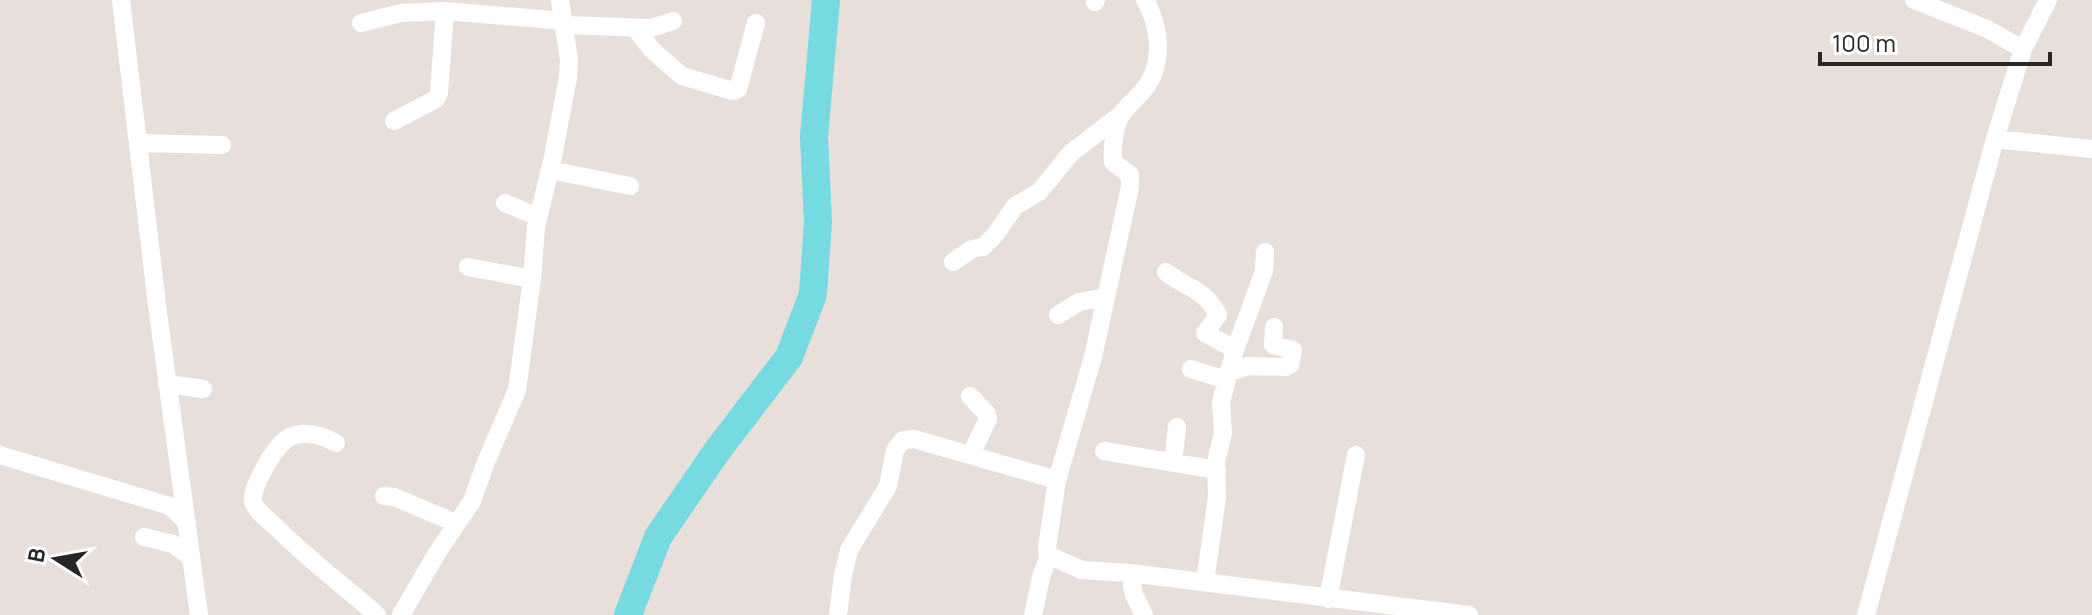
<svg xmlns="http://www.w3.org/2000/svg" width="2092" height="615" font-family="Manrope,sans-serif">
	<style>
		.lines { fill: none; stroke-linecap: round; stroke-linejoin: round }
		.river { stroke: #76dae1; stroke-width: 28 }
		.minor { stroke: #fff; stroke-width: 18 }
	</style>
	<rect width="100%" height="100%" fill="#e8dfda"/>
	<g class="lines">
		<path class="river" d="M628,615L658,537L717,451L789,357L813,294L818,222L814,137L826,0"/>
		<path class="minor" d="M121,0L157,305L199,615
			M1914,0L1987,29L2023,49
			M1095,2L1096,0
			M361,23L401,13L445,11L564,21
			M564,25L651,28L673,21
			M636,29L652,50L682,76L733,91L738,89L756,23
			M394,121L436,99L439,93L445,11
			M1995,139L2092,149
			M139,143L222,145
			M550,170L630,186
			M505,203L538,217
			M953,262L972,249L983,247L995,235L1015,206L1039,192L1071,153L1123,113
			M468,267L532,279
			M1166,272C1187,289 1204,288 1218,315L1205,333L1229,346L1234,353
			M1058,315L1079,302L1106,297
			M1191,369L1226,380
			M1227,373L1248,366L1286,367L1290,365L1293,350L1273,345L1274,327
			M167,384L203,389
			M970,396L987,414L988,419L971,454
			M336,443C318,433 295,428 280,445C271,455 251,488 253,501C256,512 270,521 278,529C309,560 344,586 377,615
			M1104,451L1217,470
			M0,455L170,506L187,522
			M1173,463L1177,427
			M384,496L394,497L456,523
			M144,537L173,544L191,557
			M1048,555L1082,570L1130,573L1469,615
			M1130,573L1134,595L1144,615
			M1205,582L1217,497L1216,462L1223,433L1221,402L1234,353L1264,271L1265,252
			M1328,599L1356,455
			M401,615L437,553L472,501L486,462L517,390L532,279L536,227L553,157L568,77L569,60L560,0
			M838,615L843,575L849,550L888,486L895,450L903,440L914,439L1057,480
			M1033,615L1042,573L1048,560L1047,548L1057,480L1093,357L1130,187V175L1113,162C1112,148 1114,126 1122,113C1130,103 1141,95 1148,84C1164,59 1159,24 1145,0
			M1866,615L1995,139L2023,49L2048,0"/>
	</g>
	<g transform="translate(56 559) rotate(281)" stroke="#ffffff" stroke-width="6" paint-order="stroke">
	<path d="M0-6L14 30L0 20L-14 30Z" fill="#272727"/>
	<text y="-12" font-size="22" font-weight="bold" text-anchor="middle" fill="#272727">B</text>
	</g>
	<path d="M1820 52v12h230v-12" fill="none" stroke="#272727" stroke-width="4"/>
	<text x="1832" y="52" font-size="24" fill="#272727" stroke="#ffffff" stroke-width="6" paint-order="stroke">100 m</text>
</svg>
